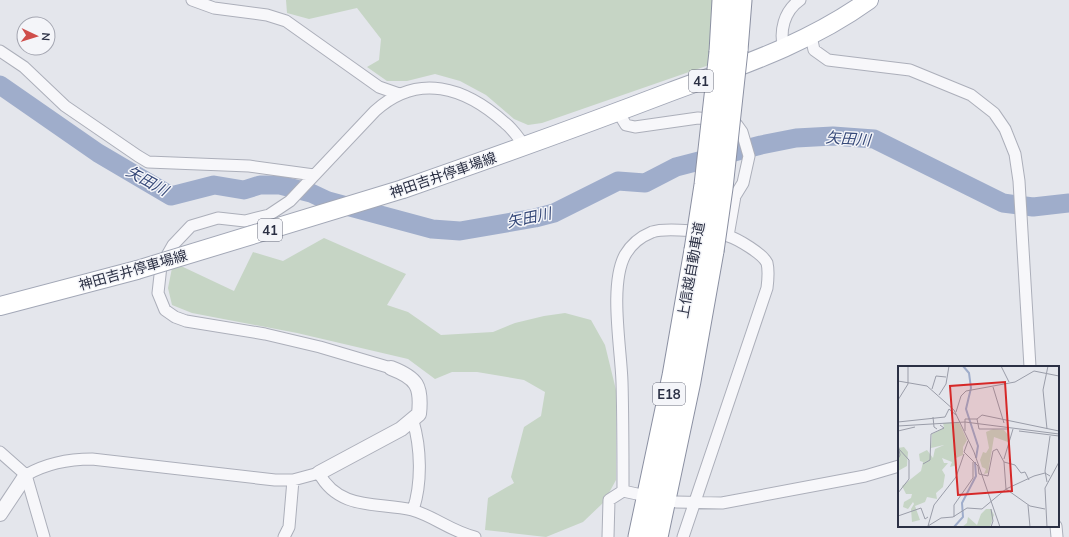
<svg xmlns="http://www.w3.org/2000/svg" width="1069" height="537" font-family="Mulish,'Noto Sans JP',sans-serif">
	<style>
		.green { fill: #c6d5c5 }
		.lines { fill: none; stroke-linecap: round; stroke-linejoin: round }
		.river { stroke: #9fadcb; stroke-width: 19 }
		.minor-casing { stroke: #acafba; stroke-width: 13 }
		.tertiary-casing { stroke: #acafba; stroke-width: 16 }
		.primary-casing { stroke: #a3a8b7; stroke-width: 20 }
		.motorway-casing { stroke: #8b90a2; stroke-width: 23 }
		.minor { stroke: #f7f7fa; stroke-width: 11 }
		.tertiary { stroke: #f7f7fa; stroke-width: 14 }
		.primary { stroke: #fff; stroke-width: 18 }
		.motorway { stroke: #fff; stroke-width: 21 }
		.primary-bridge-casing { stroke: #a3a8b7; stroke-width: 20; stroke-linecap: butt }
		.motorway-bridge-casing { stroke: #8b90a2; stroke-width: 23; stroke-linecap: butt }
		.primary-bridge { stroke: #fff; stroke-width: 18 }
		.motorway-bridge { stroke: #fff; stroke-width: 21 }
		.labels { text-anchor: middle; stroke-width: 3; stroke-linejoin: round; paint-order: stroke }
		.shield { fill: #f4f5f9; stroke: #676b7a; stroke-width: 1 }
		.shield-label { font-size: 13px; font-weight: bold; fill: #2b3044 }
		.street-label { font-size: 14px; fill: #2b3044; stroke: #f4f5f9 }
		.water-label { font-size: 15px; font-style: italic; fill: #354878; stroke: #f4f5f9 }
		.inset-river { fill: none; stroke: #9fadcb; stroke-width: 2 }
		.inset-road { fill: none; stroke: #9a9da9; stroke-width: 1 }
		.view { fill: #d62828; fill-opacity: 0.15; stroke: #d62828; stroke-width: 2 }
		.inset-edge { fill: none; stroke: #2b3044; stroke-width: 2 }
	</style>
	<rect width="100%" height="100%" fill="#e4e6ec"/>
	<path class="green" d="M286,0H714L712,64L542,123L528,125L514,119L486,95L460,81L435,74L407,81H387L367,67L379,60L381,39L357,8L309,19L287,13Z
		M324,238L406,274L387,305L408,312L441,335L493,332L515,323L544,316L565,313L591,320L605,345L616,390V480L604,502L583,522L546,537L485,530L488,498L514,483L511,477L524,427L541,416L545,392L524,380L477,372H452L435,379L408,359L297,333L192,313L172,305L168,288L172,268L181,266L234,291L253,252L283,261Z"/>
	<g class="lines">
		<path class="river" d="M0,85L98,153L171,196L214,185L244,190L260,185H280L311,193L328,201L432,229L460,231L535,218L554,213L618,181L645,183L676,167L761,145L796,138L833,136L874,139L1003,203L1033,207L1069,203"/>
		<defs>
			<path id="minor" d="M192,0L214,8L267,15L286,21L379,87L399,94
				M811,36L814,50L828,60L910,70L971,95L994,113L1005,129L1015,154L1019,181L1030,367
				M784,50C779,31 784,11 800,0
				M0,51L24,67L65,106L138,156L148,162L249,166L314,175
				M618,112L626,125L635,127L698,118L728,120L737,125L742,132L749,156L743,183L735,196L728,236
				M391,368L320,347L265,334L186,321L175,317L165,310L158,293L161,266L173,245L191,226L218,218L245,221L269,215L290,201L375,111C418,72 465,87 505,123C513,129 519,139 525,146
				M0,452L26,475L44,537
				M26,475C47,463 68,459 92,459L275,480H293L319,473C339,511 379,502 412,510C434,516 452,532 475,537
				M623,491C623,455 623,418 622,382C621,348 609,285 625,255C632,243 640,237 652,232C666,227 712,232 728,236C738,239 763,254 767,263C769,271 768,280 767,288L683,537
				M676,502L722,503L865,476L899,466
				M413,510C422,483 421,448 413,421
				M1056,526L1057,537
				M284,537L289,527L293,480
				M608,537L609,500L623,491L637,494"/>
			<path id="tertiary" d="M319,473L401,429L419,414C422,386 417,378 391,368
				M0,514L26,475"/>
			<path id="primary" d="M403,189C492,158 581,126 670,92C740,66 808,44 869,0
				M0,306L137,270"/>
			<path id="motorway" d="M737,50L741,0
				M720,52L723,0
				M639,537L673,376L695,250
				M657,537L690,381L713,251"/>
		</defs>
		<use href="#minor" class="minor-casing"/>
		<use href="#tertiary" class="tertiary-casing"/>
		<use href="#primary" class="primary-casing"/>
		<use href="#motorway" class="motorway-casing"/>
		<use href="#minor" class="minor"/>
		<use href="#tertiary" class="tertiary"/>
		<use href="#primary" class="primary"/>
		<use href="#motorway" class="motorway"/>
		<defs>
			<path id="primary-bridge" d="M137,270L403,189"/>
			<path id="motorway-bridge" d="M695,250L705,185L720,52
				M713,251L722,188L737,50"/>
		</defs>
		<use href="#primary-bridge" class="primary-bridge-casing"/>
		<use href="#motorway-bridge" class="motorway-bridge-casing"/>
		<use href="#primary-bridge" class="primary-bridge"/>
		<use href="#motorway-bridge" class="motorway-bridge"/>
	</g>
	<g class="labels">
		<g class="shield">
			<rect x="689" y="70" width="24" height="22" rx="3"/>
			<rect x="258" y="219" width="24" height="22" rx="3"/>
			<rect x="653" y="383" width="32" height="22" rx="3"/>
		</g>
		<g class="shield-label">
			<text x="701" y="86">41</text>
			<text x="270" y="235">41</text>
			<text x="669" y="399">E18</text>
		</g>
		<g class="street-label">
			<text transform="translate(443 175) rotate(-19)" y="5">神田吉井停車場線</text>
			<text transform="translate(133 270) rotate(-16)" y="5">神田吉井停車場線</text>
			<text transform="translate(691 270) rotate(-80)" y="5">上信越自動車道</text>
		</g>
		<g class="water-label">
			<text transform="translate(848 139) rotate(4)" y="5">矢田川</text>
			<text transform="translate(147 181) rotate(29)" y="5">矢田川</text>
			<text transform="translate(529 218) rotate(-12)" y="5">矢田川</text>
		</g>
	</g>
	<g transform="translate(898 366)">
		<rect width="161" height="161" fill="#e4e6ec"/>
		<path d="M61,56L69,74L65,81V89L58,92L59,99L52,101L54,96L44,92L46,97H50L44,104L47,109L45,121L38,127L39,133L29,131L27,136L17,140L22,154L14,156L13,143L16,138L15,136L10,143L5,141L6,136L13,132L14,128H8L4,120L23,105L25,96L22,95L21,88L29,84L35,92L37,83L46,79L33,82L34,68L46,62L45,57ZM95,63L106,64L111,70L110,76L96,71L90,107L86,108L88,103L84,101L82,94L85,86L88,87L91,82L88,66ZM6,81L10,86L9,100L0,105V82ZM88,143H93L96,149L92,161H64L69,157L70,151L79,159L83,148Z" fill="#c6d5c5"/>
		<path class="inset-river" d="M65,0L71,7L73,22L68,43L80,80L78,92M56,161L65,151L64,137L78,110L77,96"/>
		<path class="inset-road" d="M103,0L111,16M0,15L29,20L56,44L76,86L102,161M95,21L106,57M34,23L38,10L48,11M41,29L48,18L51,0M0,34L10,18V0M58,46L63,30L68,25L117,16L136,5L161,10M35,51L36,61L39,63M0,56L47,51L51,43L58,49M0,60L67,56L161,68M110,63H81L79,53L84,49L161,65M149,63L145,24L150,0M0,65L17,61M67,65V53H79M121,65L161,70M70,75L66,86L80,100L81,108L90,110L95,85L99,83L106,96L108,123L132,140L147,143M0,78L2,89L0,93M0,82L11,94V113L0,127M106,93L115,63M106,96L117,99L123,107L127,106L131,114M25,98L32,94L33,68L46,62L42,59M149,116L147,105L152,70M130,139L132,161M0,150L23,142L27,153L30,151M56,151V139L75,112V96M30,160L43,152L55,151L69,142L84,143L108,123L136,110L147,107L152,110M30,160L36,139L58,111L66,88M93,161L95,155L93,143M149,161L147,122L161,96"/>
		<path class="view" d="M107,16L114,125L60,129L52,20Z"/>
		<rect width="161" height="161" class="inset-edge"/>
	</g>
	<g transform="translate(36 36) rotate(94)"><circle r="19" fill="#f4f5f9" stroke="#a4a6b1"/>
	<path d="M0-3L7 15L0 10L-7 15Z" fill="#cf4e4b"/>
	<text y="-6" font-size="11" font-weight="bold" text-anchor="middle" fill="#2b3044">N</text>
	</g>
</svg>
